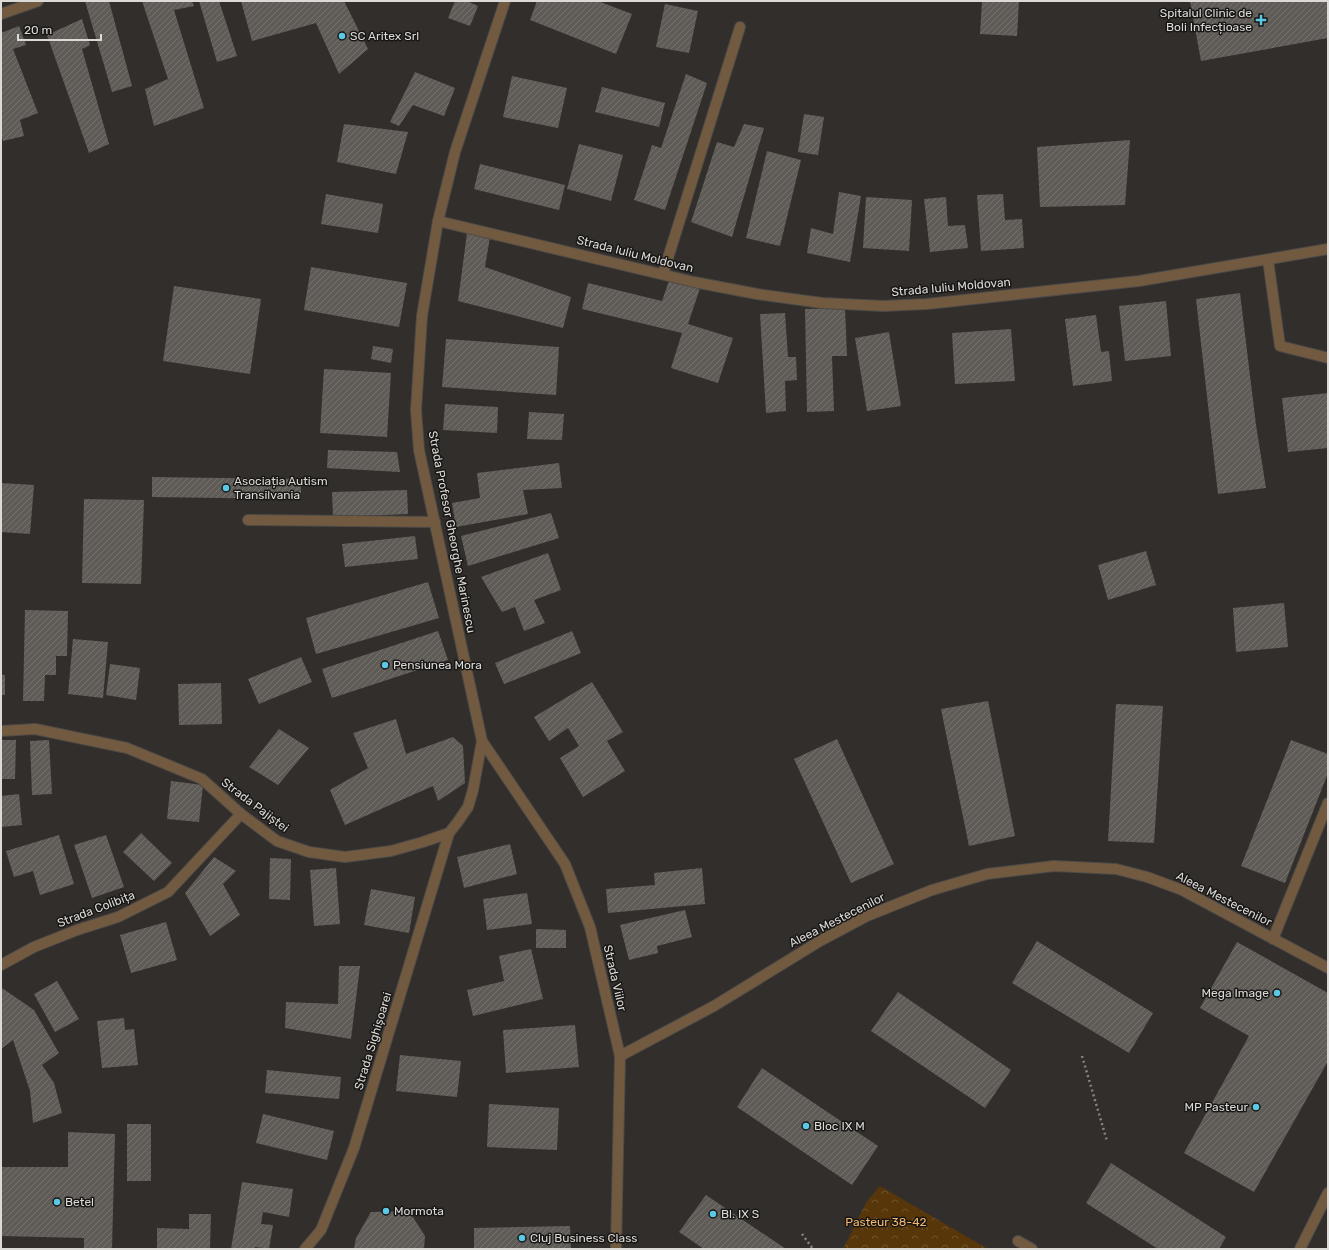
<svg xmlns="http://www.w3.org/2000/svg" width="1329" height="1250" font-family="Rubik,sans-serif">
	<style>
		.park { fill: url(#park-crowns) }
		.building { fill: url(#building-hatch) }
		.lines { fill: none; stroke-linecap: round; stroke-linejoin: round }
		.service-casing { stroke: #4d4a47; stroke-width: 12 }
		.minor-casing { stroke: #4d4a47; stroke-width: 12 }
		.tertiary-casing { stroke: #4d4a47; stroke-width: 12 }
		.path { stroke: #878481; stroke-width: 2.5; stroke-dasharray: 2 3; stroke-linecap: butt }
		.service { stroke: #725a40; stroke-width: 10 }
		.minor { stroke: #725a40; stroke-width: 10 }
		.tertiary { stroke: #725a40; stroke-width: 10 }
		.poi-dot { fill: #5bc8e6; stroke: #181715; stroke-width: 1.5 }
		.labels { text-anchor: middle; stroke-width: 3; stroke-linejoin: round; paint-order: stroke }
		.poi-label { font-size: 12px; fill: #dcdad7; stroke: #181715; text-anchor: start }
		.street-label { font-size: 12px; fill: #dcdad7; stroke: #181715 }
		.park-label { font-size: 12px; fill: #f4b76f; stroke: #181715 }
	</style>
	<defs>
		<pattern id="park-crowns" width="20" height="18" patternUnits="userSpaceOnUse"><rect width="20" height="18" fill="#57360a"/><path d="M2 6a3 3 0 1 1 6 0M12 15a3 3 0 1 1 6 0" fill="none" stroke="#6f522d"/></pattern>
		<pattern id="building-hatch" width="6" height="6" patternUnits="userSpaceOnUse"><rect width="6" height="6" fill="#5f5b57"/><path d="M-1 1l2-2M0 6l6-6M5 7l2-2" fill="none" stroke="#75726e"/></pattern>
	</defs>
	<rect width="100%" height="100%" fill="#322e2b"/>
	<path class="park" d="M880,1186L988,1249H843L867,1201Z"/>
	<path class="building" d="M85,1H109L132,86L112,92Z
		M142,1H192L194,6L174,10L204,108L154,126L145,89L168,79Z
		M199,1H219L237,56L217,62Z
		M241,1H344L368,49L339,74L316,23L252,41Z
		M455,1H467L478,6L470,26L448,18Z
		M537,1H598L632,14L616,54L530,20Z
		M982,1H1019L1017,36L980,34Z
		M1190,1H1328V38L1201,61Z
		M665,4L698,11L689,53L656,47Z
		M82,19L90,45L82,49L109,144L89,153L47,35Z
		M19,26L26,45L13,49L38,113L20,120L24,136L3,141L1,136V33Z
		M415,72L455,88L444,116L413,105L399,126L390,122Z
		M686,74L707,83L665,210L634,200L652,145L661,148Z
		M512,76L567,88L558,128L503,117Z
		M602,87L665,103L659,127L595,112Z
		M804,114L824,117L818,155L798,152Z
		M344,124L408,132L396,174L337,162Z
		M744,124L764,128L732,237L691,222L717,142L734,147Z
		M1130,140L1125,205L1040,207L1037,147Z
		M579,144L623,155L611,201L567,189Z
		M767,151L801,160L780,246L746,238Z
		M480,164L565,185L559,210L474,189Z
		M839,192L861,196L850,262L807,253L811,228L833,234Z
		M326,194L383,204L378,233L321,224Z
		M1003,194L1005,220L1022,219L1024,248L981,251L977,195Z
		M866,197L912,200L909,251L863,248Z
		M946,197L948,226L965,225L968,248L930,252L924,199Z
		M467,233L490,237L485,267L571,297L563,328L458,301Z
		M311,267L407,283L399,327L304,310Z
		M670,278L700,288L688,324L733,338L718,383L671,368L682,333L582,309L588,283L662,301Z
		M174,286L261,299L250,374L163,361Z
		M1240,293L1256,425L1266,488L1218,494L1196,299Z
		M1166,301L1171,356L1125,361L1119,306Z
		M845,308L847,356H832L834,411L807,412L805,309Z
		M785,313L788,357H796L797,380L785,381L786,411L766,413L760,314Z
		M1096,315L1101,352L1109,351L1112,381L1073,386L1065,319Z
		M1011,329L1015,381L955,384L952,333Z
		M889,332L901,406L867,411L855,338Z
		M446,339L559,347L556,395L442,387Z
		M373,346L393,349L391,363L371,359Z
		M324,369L391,373L387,437L320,433Z
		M1328,393V448L1288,452L1282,398Z
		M445,404L498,407L497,433L443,430Z
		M529,412L564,414L562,440L527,439Z
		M328,450L397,452L400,472L327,468Z
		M559,463L562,488L523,490L528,514L456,527L452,503L480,498L477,473Z
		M152,477L301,479V499L152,497Z
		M1,483L34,485L30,534L1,532Z
		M407,490L408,514L333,517L332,492Z
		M84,499L144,500L141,584L82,583Z
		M551,513L559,538L468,566L461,536Z
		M415,536L418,559L345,567L342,544Z
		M1146,551L1156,585L1108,600L1098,565Z
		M548,553L561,590L534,600L545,623L524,631L515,607L502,612L481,577Z
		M428,582L439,618L316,654L306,618Z
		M1284,603L1288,647L1236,652L1233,608Z
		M25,610L68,611L67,656H56V675H45L44,701H23Z
		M438,631L448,660L332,698L322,669Z
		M572,631L581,653L504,684L495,663Z
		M73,639L108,642L103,698L68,694Z
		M301,657L312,682L259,704L248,679Z
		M110,664L140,668L136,700L106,695Z
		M1,675H5V695H1Z
		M592,682L623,732L607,741L625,771L583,797L560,758L579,746L568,728L549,741L534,717Z
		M221,683L222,724L179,725L178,684Z
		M988,701L1015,836L969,846L941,709Z
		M1116,704L1163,706L1154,843L1108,841Z
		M396,719L406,754L453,737L463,746L465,783L438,801L433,786L345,825L330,790L368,768L353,733Z
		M279,729L309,748L278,785L249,767Z
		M837,739L894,864L851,883L794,759Z
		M1,740H16L15,779H1Z
		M49,740L52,794L32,795L30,741Z
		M1291,740L1328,754V773L1285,883L1241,866Z
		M171,781L203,785L199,822L167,819Z
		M19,794L22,825L1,827V796Z
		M141,833L172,863L154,881L123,852Z
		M59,835L74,884L40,895L33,871L14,877L6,851Z
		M106,835L124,887L92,898L74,845Z
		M510,844L517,874L464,888L457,857Z
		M214,857L236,871L223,884L240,915L210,936L185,893Z
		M270,858L291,859L290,900L269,899Z
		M336,868L340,924L314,926L310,870Z
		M702,868L705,904L608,913L606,889L655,885L654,873Z
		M371,889L415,897L409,933L364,925Z
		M527,893L532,924L487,930L483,899Z
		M685,910L692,937L657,946L658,953L629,960L620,925Z
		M166,922L177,960L131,973L120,935Z
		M536,929L566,930V948H536Z
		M1037,941L1153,1013L1129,1053L1012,983Z
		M1237,942L1328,993V1061L1254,1192L1184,1153L1249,1036L1200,1008Z
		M531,949L543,999L473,1016L467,990L504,981L499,956Z
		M339,966H360L351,1039L285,1028L286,1002L338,1004Z
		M57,981L79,1019L55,1032L34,994Z
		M2,988L34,1010L59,1053L42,1065L54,1083L62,1113L33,1123L30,1091L13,1040L1,1049Z
		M898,992L1011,1070L985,1108L871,1031Z
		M124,1018L125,1030L134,1029L138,1065L102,1068L97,1021Z
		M575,1025L579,1067L506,1073L503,1030Z
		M400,1055L461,1061L457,1097L396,1091Z
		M762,1068L878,1146L852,1185L737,1107Z
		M267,1070L341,1077L339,1099L265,1093Z
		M489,1104L559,1108L557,1150L487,1147Z
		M263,1114L334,1131L327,1160L256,1143Z
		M127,1124H151V1181H127Z
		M68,1132L115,1134L112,1249H84V1238L1,1236V1167H68Z
		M1111,1163L1226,1237L1219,1249H1158L1086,1203Z
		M242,1182L293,1189L289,1217L263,1212L261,1224L273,1225L269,1249L255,1247V1249H231Z
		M706,1195L786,1249H704L679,1232Z
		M409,1211L425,1236L424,1249H354L356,1238L371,1212Z
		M189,1214H211L210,1249H157V1228L189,1229Z
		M570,1226L571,1249H474V1228Z"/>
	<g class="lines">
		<defs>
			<path id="service" d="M1268,260L1280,346L1328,358
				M663,274L740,27
				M248,520L435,522
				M1273,939L1328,803
				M1,965L34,947L77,930L118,917L168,892L241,814
				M1018,1241L1032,1249"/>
			<path id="minor" d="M1,14L38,1
				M438,221L694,282L757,294L822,303L883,306L927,304L1139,281L1328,249
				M1,731L35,729L127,748L202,779L241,814L277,841L309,852L345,857L391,851L423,842L449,833L457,823L468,807L473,790L482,741L419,450L416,410L422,316L438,221L455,152L505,1
				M482,741L565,864L590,927L620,1056L616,1249
				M620,1056L714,1006L820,941L867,916L932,890L987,874L1054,866L1116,869L1147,877L1182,890L1328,968
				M305,1249L321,1230L354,1148L449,833"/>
			<path id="tertiary" d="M1300,1249L1328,1193"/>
		</defs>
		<use href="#service" class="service-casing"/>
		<use href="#minor" class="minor-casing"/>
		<use href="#tertiary" class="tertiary-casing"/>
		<path class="path" d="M1082,1056L1107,1141
			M802,1234L813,1249"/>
		<use href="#service" class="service"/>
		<use href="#minor" class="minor"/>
		<use href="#tertiary" class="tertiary"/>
	</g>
	<g class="poi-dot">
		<path d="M1259 14h4v4h4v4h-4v4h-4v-4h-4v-4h4z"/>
		<circle cx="342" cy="36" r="4"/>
		<circle cx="226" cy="488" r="4"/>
		<circle cx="385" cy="665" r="4"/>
		<circle cx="1277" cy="993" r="4"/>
		<circle cx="1256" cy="1107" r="4"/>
		<circle cx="806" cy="1126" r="4"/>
		<circle cx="57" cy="1202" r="4"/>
		<circle cx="386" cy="1211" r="4"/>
		<circle cx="713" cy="1214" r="4"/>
		<circle cx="522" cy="1238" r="4"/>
	</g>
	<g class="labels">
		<g class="poi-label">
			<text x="1252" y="17" text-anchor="end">Spitalul Clinic de<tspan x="1252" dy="14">Boli Infecțioase</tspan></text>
			<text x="350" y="40">SC Aritex Srl</text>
			<text x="234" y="485">Asociația Autism<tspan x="234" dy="14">Transilvania</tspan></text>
			<text x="393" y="669">Pensiunea Mora</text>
			<text x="1269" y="997" text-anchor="end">Mega Image</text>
			<text x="1248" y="1111" text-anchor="end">MP Pasteur</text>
			<text x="814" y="1130">Bloc IX M</text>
			<text x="65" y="1206">Betel</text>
			<text x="394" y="1215">Mormota</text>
			<text x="721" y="1218">Bl. IX S</text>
			<text x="530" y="1242">Cluj Business Class</text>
		</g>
		<g class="street-label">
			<text transform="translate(635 254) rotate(14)" y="4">Strada Iuliu Moldovan</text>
			<text transform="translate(951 287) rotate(-5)" y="4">Strada Iuliu Moldovan</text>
			<text transform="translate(452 532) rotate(79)" y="4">Strada Profesor Gheorghe Marinescu</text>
			<text transform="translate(255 805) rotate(37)" y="4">Strada Pajiștei</text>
			<text transform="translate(1224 899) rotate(27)" y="4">Aleea Mestecenilor</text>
			<text transform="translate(96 909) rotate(-21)" y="4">Strada Colibița</text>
			<text transform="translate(837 920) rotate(-27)" y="4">Aleea Mestecenilor</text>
			<text transform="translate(615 978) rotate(77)" y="4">Strada Viilor</text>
			<text transform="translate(373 1041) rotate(-73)" y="4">Strada Sighișoarei</text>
		</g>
		<g class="park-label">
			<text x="886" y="1226">Pasteur 38-42</text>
		</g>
	</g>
	<rect width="1329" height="1250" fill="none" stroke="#dcdad7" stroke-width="4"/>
	<path d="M18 34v6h83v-6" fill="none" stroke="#dcdad7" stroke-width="2"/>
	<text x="24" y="34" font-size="12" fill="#dcdad7" stroke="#181715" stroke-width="3" paint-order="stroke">20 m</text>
</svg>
